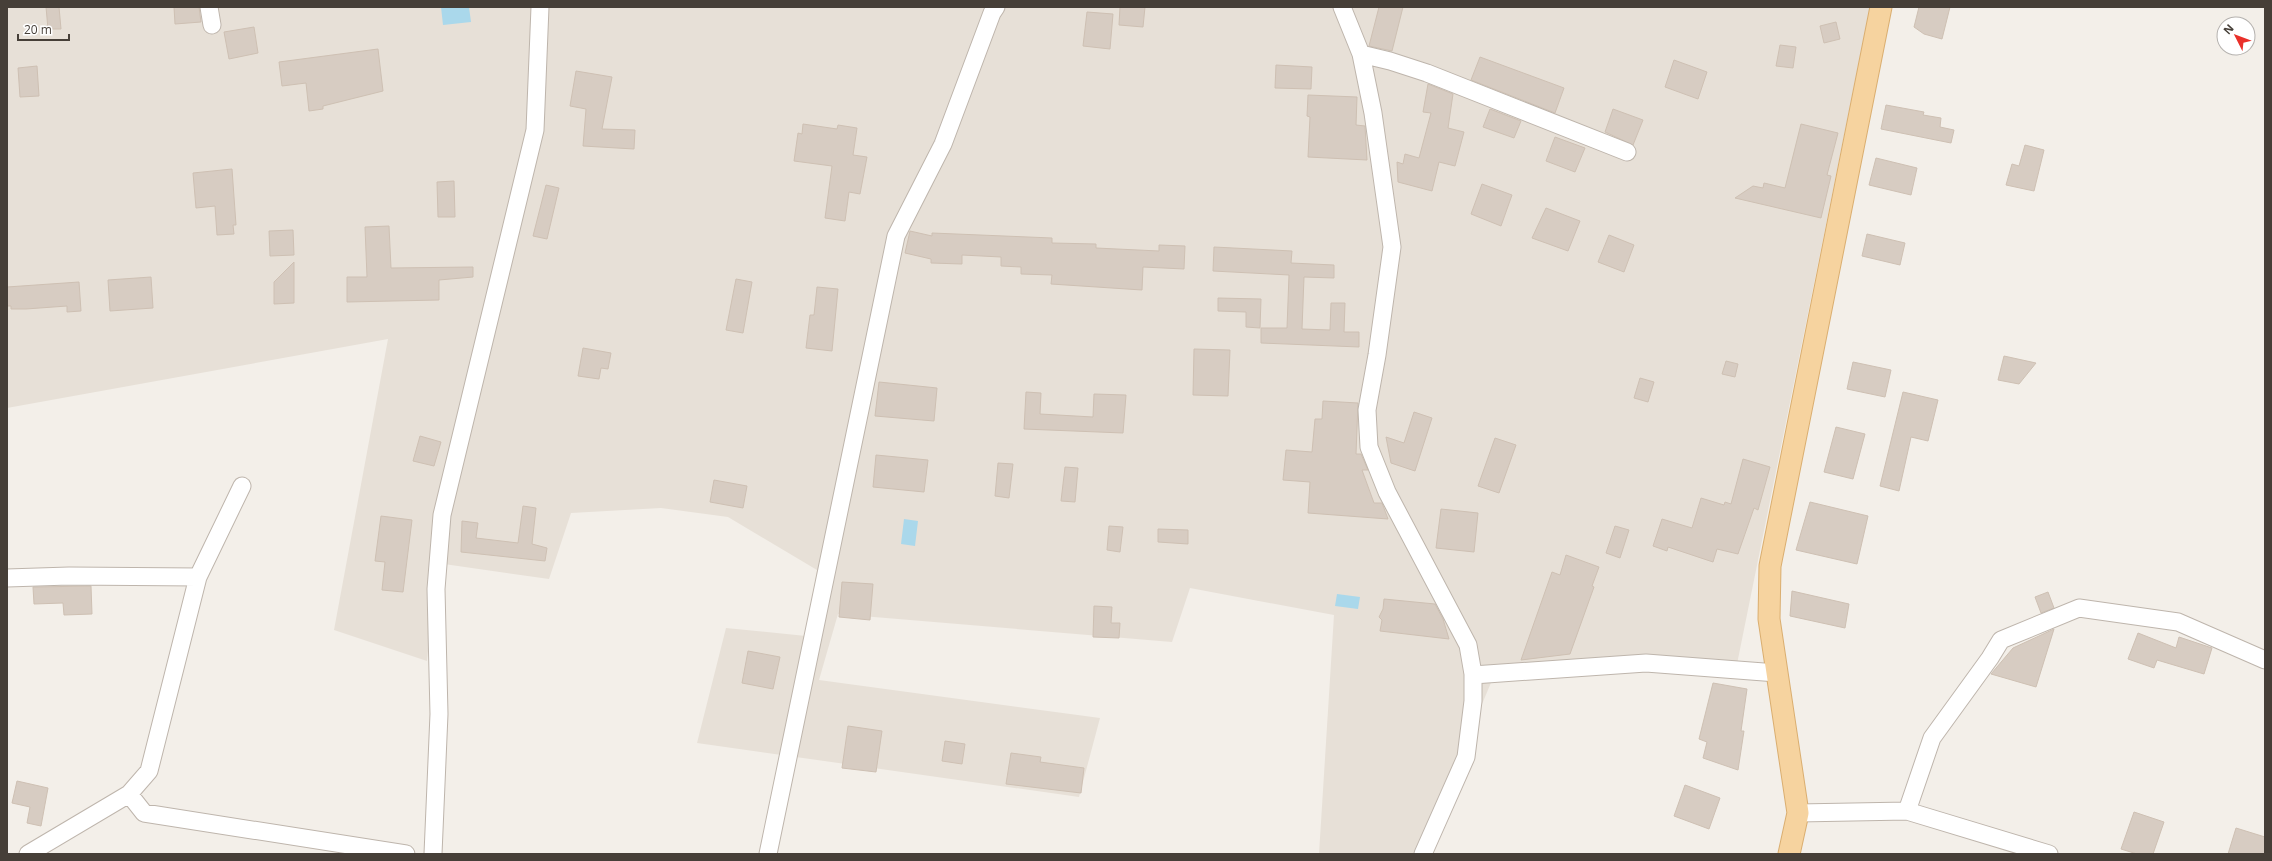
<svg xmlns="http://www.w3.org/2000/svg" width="2272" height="861" font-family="'Open Sans',sans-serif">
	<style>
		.residential { fill: #e7e0d7 }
		.water { fill: #aad8eb }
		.building { fill: #d7ccc2; stroke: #cec0b3 }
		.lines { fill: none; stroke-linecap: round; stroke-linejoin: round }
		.minor-casing { stroke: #beb5ac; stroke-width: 19 }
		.major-casing { stroke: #daae70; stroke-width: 23 }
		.minor { stroke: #fff; stroke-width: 17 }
		.major { stroke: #f6d39f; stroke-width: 21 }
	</style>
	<rect width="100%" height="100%" fill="#f3efe9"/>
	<path class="residential" d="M7,7H1870L1737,664L1498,666L1419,854H1319L1334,615L1190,588L1172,642L838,614L819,680L1100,718L1079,797L697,743L726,628L806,636L817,570L728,517L661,508L571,513L549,579L437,563L427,661L334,630L388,339L7,408Z"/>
	<path class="water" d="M441,7H469L471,22L443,25Z
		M904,519L918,521L915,546L901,544Z
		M1337,594L1360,597L1358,609L1335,606Z"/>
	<path class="building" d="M46,7H59L61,29H48Z
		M174,7H199L201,22L175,24Z
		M1120,7H1145L1143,27L1119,25Z
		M1379,7H1403L1392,51L1369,46Z
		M1919,7H1950L1942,39L1924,34L1914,27Z
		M1087,12L1113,14L1110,49L1083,46Z
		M1836,22L1840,39L1824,43L1820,26Z
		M254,27L258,53L229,59L224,32Z
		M1780,45L1796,47L1793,68L1776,66Z
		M378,49L383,91L323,106V109L309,111L306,83L282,86L279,62Z
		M1480,57L1564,88L1555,113L1471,80Z
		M1674,60L1707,72L1698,99L1665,87Z
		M1276,65L1312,67L1311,89L1275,88Z
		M37,66L39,96L20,97L18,68Z
		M576,71L612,77L602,129L635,130L634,149L583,146L586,109L570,106Z
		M1428,84L1453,94L1448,128L1464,132L1455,166L1439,162L1432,191L1398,182L1397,162L1403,164L1405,154L1419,158L1431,113L1423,112Z
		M1308,95L1357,97L1356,125L1365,126L1367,160L1308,157L1310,117L1307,116Z
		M1886,105L1924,112L1923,115L1941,118L1940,127L1954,130L1951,143L1881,129Z
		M1490,109L1521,121L1514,138L1483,127Z
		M1613,109L1643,120L1633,145L1605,132Z
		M803,124L837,129L838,125L857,128L853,155L867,157L860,194L849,192L845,221L825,218L832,166L794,161L798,133L802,134Z
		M1801,124L1838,133L1827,175L1831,176L1821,218L1735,198L1753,186L1763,188L1764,183L1785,188Z
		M1555,137L1585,148L1575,172L1546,161Z
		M2025,145L2044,150L2034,191L2006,185L2012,164L2019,166Z
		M1876,158L1917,168L1911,195L1869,185Z
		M232,169L236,225H233L234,234L217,235L215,206L196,208L193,173Z
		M454,181L455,217H438L437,182Z
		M1482,184L1512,195L1501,226L1471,214Z
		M546,185L559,188L547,239L533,236Z
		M1546,208L1580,221L1568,251L1532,238Z
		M389,226L391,268L473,267V277L439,280V300L347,302V277H367L365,227Z
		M293,230L294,255L270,256L269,231Z
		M910,231L932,236V233L1052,238V243L1096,244V248L1159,251V245L1185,246L1184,269L1143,267L1142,290L1051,284L1052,275L1021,274V267L1001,266V257L962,255V264L931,263V259L905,253Z
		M1867,234L1905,243L1900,265L1862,256Z
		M1609,235L1634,245L1624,272L1598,262Z
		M1214,247L1292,251L1291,263L1334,265V278L1304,277L1302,329L1330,330L1331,303H1345L1344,332H1359V347L1261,343V328H1287L1289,275L1213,271Z
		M294,262V303L274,304V282Z
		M151,277L153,308L110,311L108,280Z
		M736,279L752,282L743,333L726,330Z
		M79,282L81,311L67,312V306L26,309H11V306H7V287Z
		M817,287L838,289L832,351L806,348L810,315H814Z
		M1218,298L1261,299L1260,328L1246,327V312L1218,311Z
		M583,348L611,353L608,369L601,368L599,379L578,376Z
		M1194,349L1230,350L1228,396L1193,395Z
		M2004,356L2036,363L2019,384L1998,380Z
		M1726,361L1738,364L1735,377L1722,374Z
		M1853,362L1891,370L1885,397L1847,389Z
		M1640,378L1654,382L1648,402L1634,398Z
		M879,382L937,388L934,421L875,416Z
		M1026,392L1041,393L1040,414L1093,417L1094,394L1126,395L1123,433L1024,429Z
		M1903,392L1938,400L1928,441L1911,437L1899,491L1880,486Z
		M1323,401L1358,403L1356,454H1361L1368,470H1362L1374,503H1382L1388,519L1308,513L1310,482L1283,480L1286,450L1312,452L1315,419H1322Z
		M1414,412L1432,418L1415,471L1391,463L1386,437L1404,443Z
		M1836,427L1865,434L1853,479L1824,472Z
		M420,436L441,442L434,466L413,461Z
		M1495,438L1516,445L1499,493L1478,486Z
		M876,455L928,460L924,492L873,487Z
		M1743,459L1770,467L1758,510L1754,508L1738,554L1717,549L1713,562L1668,547L1667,551L1653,546L1662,519L1692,528L1701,498L1724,505L1725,502L1731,504Z
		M998,463L1013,464L1009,498L995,496Z
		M1065,467L1078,468L1075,502L1061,501Z
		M714,480L747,486L743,508L710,502Z
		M1810,502L1868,516L1857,564L1796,550Z
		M523,506L536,508L532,544L547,548L545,561L461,552L462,521L478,523L476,538L518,543Z
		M1441,509L1478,513L1474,552L1436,548Z
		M381,516L412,520L403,592L382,590L385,562L375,561Z
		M1109,526L1123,527L1120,552L1107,550Z
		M1615,526L1629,530L1620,558L1606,553Z
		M1158,529L1188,530V544L1158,542Z
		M1566,555L1599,567L1592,586L1594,587L1570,654L1521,660L1552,572L1560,575Z
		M842,582L873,584L870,620L839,617Z
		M91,586L92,614L64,615L63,603L34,604L33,587Z
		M1792,591L1849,604L1845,628L1790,616Z
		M2048,592L2054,608L2041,613L2035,597Z
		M1384,599L1435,604L1443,619L1449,639L1380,631L1382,620L1379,617L1383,609Z
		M1094,606L1112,607L1111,623H1120L1119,638L1093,637Z
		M2054,629L2036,687L1991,674L2013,648Z
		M2138,633L2176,648L2179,637L2212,648L2204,674L2157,660L2154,668L2128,659Z
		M748,651L780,657L773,689L742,683Z
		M1713,683L1747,689L1741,731H1744L1738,770L1703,758L1707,742L1699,739Z
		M848,726L882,731L876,772L842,768Z
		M945,741L965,744L962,764L942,761Z
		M1011,753L1041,757L1040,762L1084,768L1081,793L1006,784Z
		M17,781L48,788L41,826L27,823L30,807L12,803Z
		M1685,785L1720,798L1709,829L1674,816Z
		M2134,812L2164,822L2153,854H2137L2121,849Z
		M2236,828L2265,837V854H2228Z"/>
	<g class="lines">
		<defs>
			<path id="minor" d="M209,7L212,25
				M1342,7L1361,54L1373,113L1392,247L1377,355L1367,410L1369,447L1387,492L1468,645L1473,674V701L1466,757L1423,854
				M1361,54L1390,61L1427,73L1627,152
				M198,577L242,486
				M7,578L69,576L198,577L149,771L129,794L28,854
				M1473,675L1646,663L1777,673
				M129,794L144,813L406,854
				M1907,811L1932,738L1990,658L2001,640L2079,608L2178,622L2265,660
				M1798,813L1907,811L2049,854
				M433,854L439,714L436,589L442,515L535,130L540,7
				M768,854L896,236L943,144L992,13L996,7"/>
			<path id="major" d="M1789,854L1798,813L1769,619L1770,566L1881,7"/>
		</defs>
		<use href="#minor" class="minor-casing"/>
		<use href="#major" class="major-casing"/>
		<use href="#minor" class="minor"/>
		<use href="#major" class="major"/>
	</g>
	<rect width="2272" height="861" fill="none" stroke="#463f38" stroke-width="16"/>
	<g transform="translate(2236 36) rotate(312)"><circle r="19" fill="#ffffff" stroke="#b5b2af"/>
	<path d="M0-3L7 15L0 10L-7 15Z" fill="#e9302a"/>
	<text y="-6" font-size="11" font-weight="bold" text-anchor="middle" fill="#463f38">N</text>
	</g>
	<path d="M18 34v6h51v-6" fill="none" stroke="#463f38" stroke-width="2"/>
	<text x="24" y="34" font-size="12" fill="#463f38" stroke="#ffffff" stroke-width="3" paint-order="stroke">20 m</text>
</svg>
